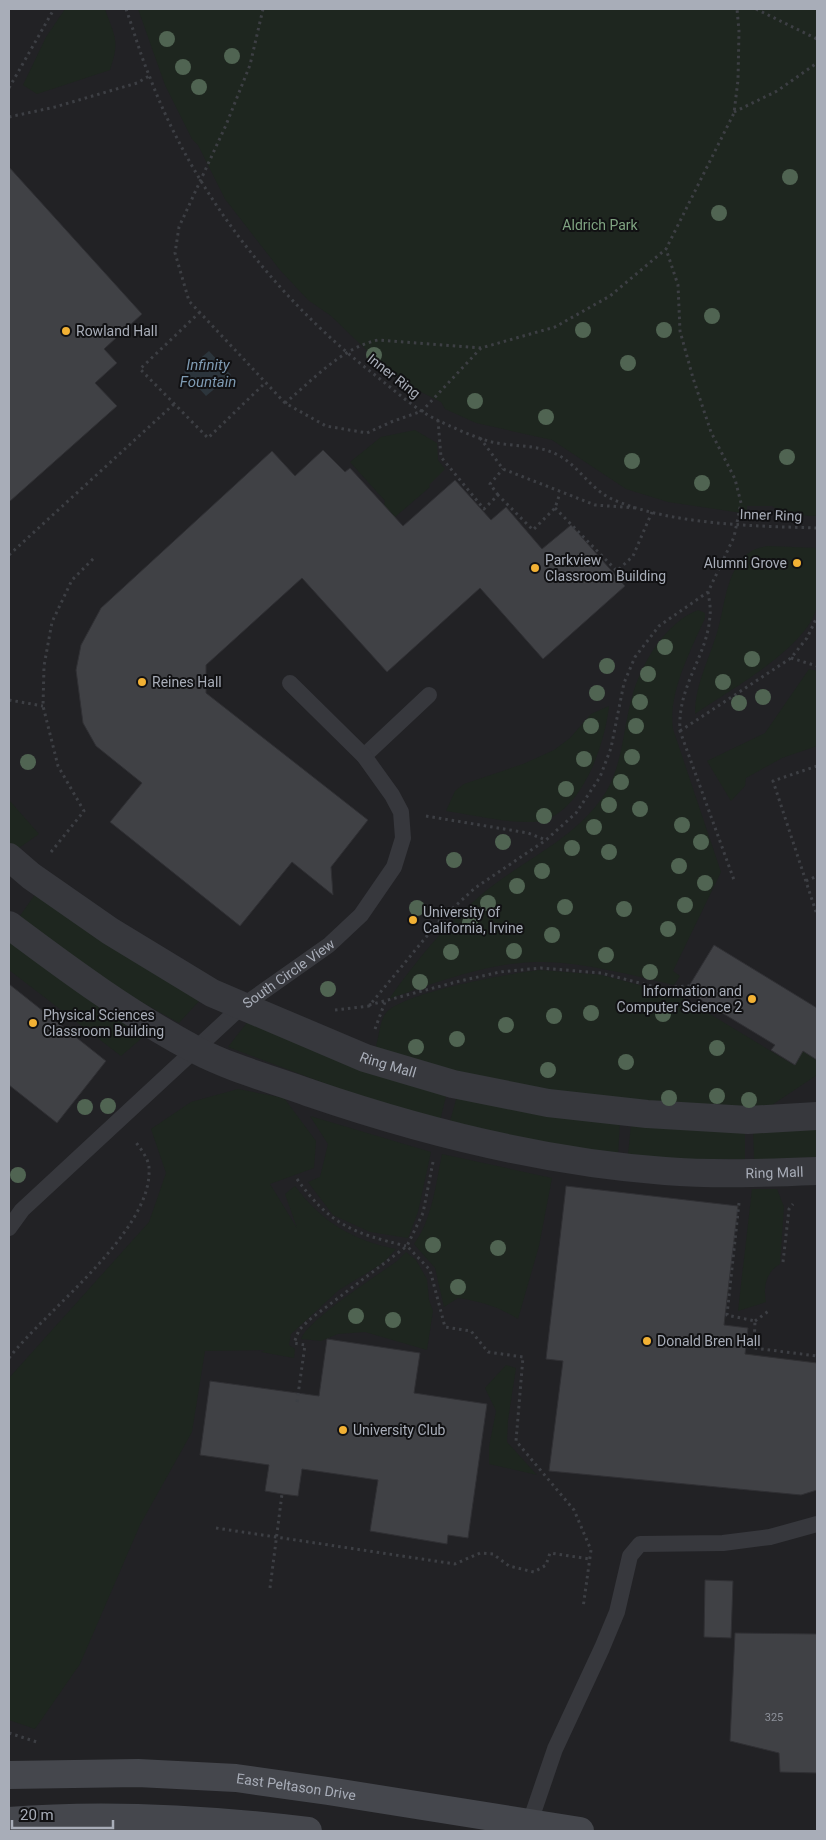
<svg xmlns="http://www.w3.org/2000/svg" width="826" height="1840" font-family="Roboto,sans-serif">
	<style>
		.built { fill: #222225 }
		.green { fill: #1e261f }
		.water { fill: #2c353c }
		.building { fill: #404145; stroke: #303034 }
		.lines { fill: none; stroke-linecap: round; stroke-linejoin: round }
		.path { stroke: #3d3f44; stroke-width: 3; stroke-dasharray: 2.5 4; stroke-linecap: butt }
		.lane { stroke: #37383d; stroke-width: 16 }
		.street { stroke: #37383d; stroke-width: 28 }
		.secondary { stroke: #45474d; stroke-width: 28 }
		.tree { fill: #506452 }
		.poi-dot { fill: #f2b134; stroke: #111113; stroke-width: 2 }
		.labels { text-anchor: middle; stroke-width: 4; stroke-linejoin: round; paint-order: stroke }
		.number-label { font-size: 11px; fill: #8e929b }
		.park-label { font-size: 14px; fill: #7fa381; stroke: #111113 }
		.poi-label { font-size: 14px; fill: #a8adb8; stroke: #111113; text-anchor: start }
		.street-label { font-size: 14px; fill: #a8adb8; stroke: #111113 }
		.water-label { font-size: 15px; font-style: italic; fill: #7f9bb3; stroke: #111113 }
	</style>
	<rect width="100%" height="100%" fill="#161618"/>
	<path class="built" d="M9,9H817V1831H9Z"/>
	<path class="green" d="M65,9H105C115,38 120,40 110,70L37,94L23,85L46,37Z
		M138,9H817V516L787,515L772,506H747V510L742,513L668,502L626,489L552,440L476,423L445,409L441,402L419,391L383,366L331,316L308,300L280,270L225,199L198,145L192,139L165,85Z
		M415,430L437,443L438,460L445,469L429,485L430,487L395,517L384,505L385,501L350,462L381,437Z
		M768,546L817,548C817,566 821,589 817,606C809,647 728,691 695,714C695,684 710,658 718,629C724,608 725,585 737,566C744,554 753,548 768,546Z
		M698,610L705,613V618C690,652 668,693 673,729L721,872L673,971L680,976L674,985C631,975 587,963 543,962C497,960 433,983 389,999C416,961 445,925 481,895C522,860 577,839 606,792C623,763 623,729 632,697C641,664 665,623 698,610Z
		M809,669L817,671V746L782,758L746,778L745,786L731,801L707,761L765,733Z
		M609,706C605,745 580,820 533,822C505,823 474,815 446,811L455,791L464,784L523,764L554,750L570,738L591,714Z
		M9,800L39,834L16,850L9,844Z
		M36,893L201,999L179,1023L136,999L17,920Z
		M9,940L149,1032L121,1056L9,970Z
		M540,970L602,975L680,996L794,1065L803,1051L817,1060V1075L766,1109L595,1097L469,1076L380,1051L376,1046C379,1036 380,1020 386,1013C403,992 512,973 540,970Z
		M249,1020L447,1092L440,1121L385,1106L228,1047Z
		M238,1089L284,1098L316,1141L314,1168L270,1184L297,1228L285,1194L295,1186C322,1222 352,1240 396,1249L383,1263L339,1290L291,1334L289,1345L295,1349L294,1358L261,1352L265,1350L205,1351L192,1432L140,1525L80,1664L35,1729L9,1720V1378L149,1222L166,1173L151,1129L191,1102Z
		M457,1096L620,1122L618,1154L574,1150L449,1125Z
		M310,1116L431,1152L418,1212L408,1238L370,1232L333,1215L308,1182L320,1177L328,1144Z
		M631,1124L745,1128V1159H686L628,1155Z
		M817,1125V1157L754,1160L753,1128Z
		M442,1154L552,1178L539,1246L518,1319C499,1307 480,1301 458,1298L444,1307L435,1268L414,1244C432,1220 436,1183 442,1154Z
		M752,1189H777L784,1207L780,1264C766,1272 763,1287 766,1302L738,1311Z
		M406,1252L416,1260L427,1279L429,1300L433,1311L427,1350L365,1332L338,1334L321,1341L301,1339C307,1320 378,1275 397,1261Z
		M506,1365L516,1368L508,1420L507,1442L537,1475L489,1464V1447L496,1411L485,1388Z"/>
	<path class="water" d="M209,351L231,375L206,396L184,372Z"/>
	<path class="building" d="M9,167L142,314L104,349L117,363L95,383L117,406L9,502Z
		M323,450L345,472L350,468L403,526L455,480L491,520L506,507L542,549L571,525L625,586L543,659L480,588L387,672L302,578L206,665V693L368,820L331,867L333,895L292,862L240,926L110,822L142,783L96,746L83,723L76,670L81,645L101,608L272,451L295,476Z
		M714,945L817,1008V1060L803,1051L795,1065L771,1050L775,1045L686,991Z
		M9,984L106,1061L57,1123L9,1085Z
		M566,1186L738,1206L724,1325L748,1328L745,1354L817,1363V1490L801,1495L549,1471L563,1361L546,1359Z
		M327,1339L420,1353L414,1393L487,1404L468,1538L448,1535L447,1544L370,1531L378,1480L302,1469L298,1496L282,1494L265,1491L269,1465L200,1455L210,1381L319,1396Z
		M705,1580L733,1581L731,1638L704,1637Z
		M735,1633L817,1634V1773L780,1772L779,1753L730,1741Z"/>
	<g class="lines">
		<path class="path" d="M126,9C134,31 140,54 149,75C192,190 275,297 371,372C392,388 412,407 435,419C452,427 473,437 492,442C513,447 535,444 556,454C579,465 590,490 614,500C673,525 754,526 817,528
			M263,9L250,65L226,125L179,227L175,253L189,301L285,403L326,426L367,433L391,422L422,411L481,348
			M756,9L817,39
			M9,88L54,9
			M734,112L777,91L817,63
			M9,117L55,107L137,83L149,76
			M200,312L140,369L208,438L265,383
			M285,403C313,380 341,348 378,340L481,348L555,327L610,296L666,249L734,113L738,80L739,31L737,9
			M438,420L441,457L484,509L498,495L533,530L555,508L560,493
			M480,438L503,469L595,505L636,508
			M498,495L490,484L503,469
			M555,508L617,571L633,556L652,512
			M9,555L174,404
			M708,592C709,599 711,608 710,615C708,656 677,685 680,731L734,880
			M791,658L817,666
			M9,700L43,706
			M680,731L791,658L807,638L817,617
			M817,766L773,781L817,915
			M426,816L528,833L546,840
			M51,852L84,811L58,766L43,706L44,666L52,622L72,580L94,558
			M806,881L817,876
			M369,1005L460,981L500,972L541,968L601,973L659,988L689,986
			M335,1010L369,1006L441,919L475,888L546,840L576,813L600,777L611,748L624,683L635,657L659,626L708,592L734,537L741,503L735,479L711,432L693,378L680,331L678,285L666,249
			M375,1029L385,1002
			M433,1162L423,1213L407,1246L430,1270L445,1327L471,1331L488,1352L523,1357L516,1441L574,1510L591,1550L583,1608
			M297,1179C330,1225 353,1233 406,1246
			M739,1203L727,1315L755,1321L754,1348L817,1356
			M783,1262L789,1209L793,1204
			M755,1321L770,1310
			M9,1358C47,1309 153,1231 149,1168C149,1159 140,1148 135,1141
			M297,1402L305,1345L294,1343L299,1330L309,1320L407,1246
			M216,1528L455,1564L480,1553L493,1554L509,1566L534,1572L546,1565L550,1553L590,1559
			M270,1588L282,1494
			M9,1733L37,1742"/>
		<g class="lane">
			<path d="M364,756L429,695"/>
			<path id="s1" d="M9,1228L22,1210L241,1007L329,945L361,915L394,867L403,838L401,812L392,795L364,756L290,683"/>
			<path d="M530,1822L555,1749L602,1648L617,1612L630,1556L640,1544L723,1543L770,1537L817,1524"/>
		</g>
		<g class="street">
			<path id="s2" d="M9,857L31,876L110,931L212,993L365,1058L453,1084L548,1103L647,1114L748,1120L817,1116"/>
			<path id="s3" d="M9,925C69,970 130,1015 196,1050C232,1069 272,1079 310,1093C424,1132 545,1162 665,1171C716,1175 767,1173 817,1171"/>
		</g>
		<g class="secondary">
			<path id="s4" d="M9,1775L138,1773L236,1778L328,1791L580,1831"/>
			<path d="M9,1821C108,1813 209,1819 308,1831"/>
		</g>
	</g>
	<g class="tree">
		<circle cx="167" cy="39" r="8"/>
		<circle cx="232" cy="56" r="8"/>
		<circle cx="183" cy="67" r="8"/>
		<circle cx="199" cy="87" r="8"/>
		<circle cx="790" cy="177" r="8"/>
		<circle cx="719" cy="213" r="8"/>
		<circle cx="712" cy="316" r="8"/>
		<circle cx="583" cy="330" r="8"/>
		<circle cx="664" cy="330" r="8"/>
		<circle cx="374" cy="355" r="8"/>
		<circle cx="628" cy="363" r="8"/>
		<circle cx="475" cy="401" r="8"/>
		<circle cx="546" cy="417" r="8"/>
		<circle cx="787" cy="457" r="8"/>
		<circle cx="632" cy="461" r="8"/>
		<circle cx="702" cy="483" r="8"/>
		<circle cx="665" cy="647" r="8"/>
		<circle cx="752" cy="659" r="8"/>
		<circle cx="607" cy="666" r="8"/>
		<circle cx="648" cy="674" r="8"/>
		<circle cx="723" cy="682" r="8"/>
		<circle cx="597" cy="693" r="8"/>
		<circle cx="763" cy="697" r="8"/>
		<circle cx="640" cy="702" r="8"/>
		<circle cx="739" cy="703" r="8"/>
		<circle cx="591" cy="726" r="8"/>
		<circle cx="636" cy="726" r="8"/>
		<circle cx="632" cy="757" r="8"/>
		<circle cx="584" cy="759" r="8"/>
		<circle cx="28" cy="762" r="8"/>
		<circle cx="621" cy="782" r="8"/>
		<circle cx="566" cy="789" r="8"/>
		<circle cx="609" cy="805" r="8"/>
		<circle cx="640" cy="809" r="8"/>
		<circle cx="544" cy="816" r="8"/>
		<circle cx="682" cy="825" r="8"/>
		<circle cx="594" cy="827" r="8"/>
		<circle cx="503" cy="842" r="8"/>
		<circle cx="701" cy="842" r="8"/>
		<circle cx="572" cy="848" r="8"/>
		<circle cx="609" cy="852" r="8"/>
		<circle cx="454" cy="860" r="8"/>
		<circle cx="679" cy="866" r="8"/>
		<circle cx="542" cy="871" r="8"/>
		<circle cx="705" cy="883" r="8"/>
		<circle cx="517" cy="886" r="8"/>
		<circle cx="488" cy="903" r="8"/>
		<circle cx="685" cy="905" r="8"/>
		<circle cx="565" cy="907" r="8"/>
		<circle cx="417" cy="908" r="8"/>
		<circle cx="624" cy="909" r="8"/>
		<circle cx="470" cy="923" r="8"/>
		<circle cx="668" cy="929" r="8"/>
		<circle cx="552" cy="935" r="8"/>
		<circle cx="514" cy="951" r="8"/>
		<circle cx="451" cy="952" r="8"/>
		<circle cx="606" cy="955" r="8"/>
		<circle cx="650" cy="972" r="8"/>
		<circle cx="420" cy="982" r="8"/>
		<circle cx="328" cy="989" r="8"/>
		<circle cx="591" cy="1013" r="8"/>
		<circle cx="663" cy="1014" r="8"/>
		<circle cx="554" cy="1016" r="8"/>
		<circle cx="506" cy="1025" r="8"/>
		<circle cx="457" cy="1039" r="8"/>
		<circle cx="416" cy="1047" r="8"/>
		<circle cx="717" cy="1048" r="8"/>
		<circle cx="626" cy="1062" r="8"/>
		<circle cx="548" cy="1070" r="8"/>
		<circle cx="717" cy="1096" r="8"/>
		<circle cx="669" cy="1098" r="8"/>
		<circle cx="749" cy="1100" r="8"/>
		<circle cx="108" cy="1106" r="8"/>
		<circle cx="85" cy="1107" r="8"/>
		<circle cx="18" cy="1175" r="8"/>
		<circle cx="433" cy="1245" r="8"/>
		<circle cx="498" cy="1248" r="8"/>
		<circle cx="458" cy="1287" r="8"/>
		<circle cx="356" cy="1316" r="8"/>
		<circle cx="393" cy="1320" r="8"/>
	</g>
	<g class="poi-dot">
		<circle cx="66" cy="331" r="5"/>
		<circle cx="797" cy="563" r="5"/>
		<circle cx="535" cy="568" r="5"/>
		<circle cx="142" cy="682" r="5"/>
		<circle cx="413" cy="920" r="5"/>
		<circle cx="752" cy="999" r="5"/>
		<circle cx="33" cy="1023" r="5"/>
		<circle cx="647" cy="1341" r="5"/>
		<circle cx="343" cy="1430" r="5"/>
	</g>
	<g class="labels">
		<g class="number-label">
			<text x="774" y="1721">325</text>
		</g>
		<g class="park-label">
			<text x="600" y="230">Aldrich Park</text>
		</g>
		<g class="poi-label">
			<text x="76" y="336">Rowland Hall</text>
			<text x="545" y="565">Parkview<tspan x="545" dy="16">Classroom Building</tspan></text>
			<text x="787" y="568" text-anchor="end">Alumni Grove</text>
			<text x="152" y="687">Reines Hall</text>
			<text x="423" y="917">University of<tspan x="423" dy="16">California, Irvine</tspan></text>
			<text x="742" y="996" text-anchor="end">Information and<tspan x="742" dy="16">Computer Science 2</tspan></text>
			<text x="43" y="1020">Physical Sciences<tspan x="43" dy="16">Classroom Building</tspan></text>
			<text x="657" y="1346">Donald Bren Hall</text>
			<text x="353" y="1435">University Club</text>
		</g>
		<g class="street-label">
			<text transform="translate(394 376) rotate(38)" y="5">Inner Ring</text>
			<text transform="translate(771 515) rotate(2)" y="5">Inner Ring</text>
			<text dy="5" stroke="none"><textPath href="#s1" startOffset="379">South Circle View</textPath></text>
			<text dy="5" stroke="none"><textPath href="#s2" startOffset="435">Ring Mall</textPath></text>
			<text dy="5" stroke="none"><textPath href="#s3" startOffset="821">Ring Mall</textPath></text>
			<text dy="5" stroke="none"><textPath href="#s4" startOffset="288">East Peltason Drive</textPath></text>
		</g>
		<g class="water-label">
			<text x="208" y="370">Infinity<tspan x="208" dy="17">Fountain</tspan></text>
		</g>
	</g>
	<rect width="826" height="1840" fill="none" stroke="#a8adb8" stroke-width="20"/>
	<path d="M12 1820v8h101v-8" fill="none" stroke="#a8adb8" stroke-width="2.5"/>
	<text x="20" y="1820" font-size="15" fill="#a8adb8" stroke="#111113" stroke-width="4" paint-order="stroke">20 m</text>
</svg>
